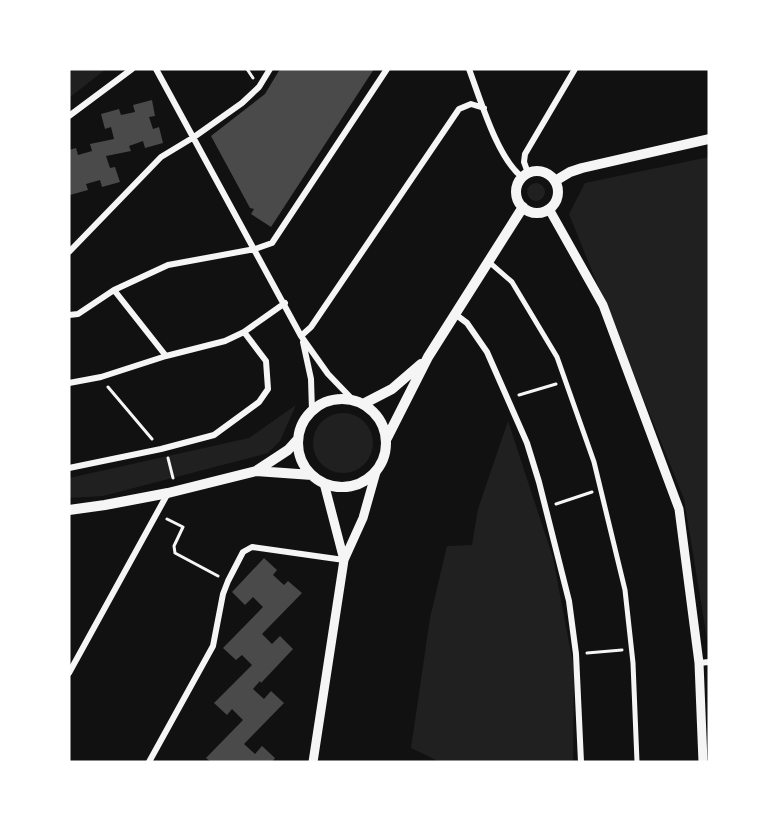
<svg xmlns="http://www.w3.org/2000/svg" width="778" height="831" font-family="'IBM Plex Sans',sans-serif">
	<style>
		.green { fill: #202020 }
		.building { fill: #4a4a4a }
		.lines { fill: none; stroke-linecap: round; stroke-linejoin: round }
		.path { stroke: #f5f5f5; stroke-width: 3 }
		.pedestrian { stroke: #f5f5f5; stroke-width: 5 }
		.minor { stroke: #f5f5f5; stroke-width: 6 }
		.tertiary { stroke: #f5f5f5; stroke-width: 9 }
		.secondary { stroke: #f5f5f5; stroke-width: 10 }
	</style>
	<rect width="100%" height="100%" fill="#111"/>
	<path class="green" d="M69,69H106L69,98Z
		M709,157V651L684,499L569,214L585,183Z
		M527 192a9 9 0 1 1 18 0a9 9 0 1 1-18 0Z
		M296,405L280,441L268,453L103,496L69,498V478L249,438Z
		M313 443a30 30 0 1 1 60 0a30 30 0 1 1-60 0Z
		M508,421L553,558L574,669L573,762H440L411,748L430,618L447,546L472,545L478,509Z"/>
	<path class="building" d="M280,69H374L271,227L251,214L254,209L250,208L211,136L265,94Z
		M152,100L155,116L149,117L153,129L159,127L163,143L145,148L143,141L129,146L131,151L106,156L110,168L115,167L120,182L102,187L100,180L86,184L88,190L70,195L69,150L76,148L78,155L92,151L90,144L114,139L111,127L105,129L101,114L119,109L121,115L135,112L133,105Z
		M264,558L277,570L273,575L284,585L288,581L302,593L262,634L272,644L280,636L293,649L261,683L260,681L253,689L264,699L271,691L284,703L244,744L255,754L262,746L275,758L272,762H211L206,758L243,720L232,709L227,715L214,703L252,665L242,655L236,660L223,648L263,607L253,597L245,605L232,592Z"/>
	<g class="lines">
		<path class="path" d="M247,69L253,78
			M108,387L152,439
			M519,395L556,384
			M168,458L173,478
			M556,504L592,492
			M167,519L183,527L174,546L175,553L218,576
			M587,653L622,650"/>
		<path class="pedestrian" d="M489,262L512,282L557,357L594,462L625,590L633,663L637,762"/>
		<path class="minor" d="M156,69L301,336L328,374L353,400
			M469,69C480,98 497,158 522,177
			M69,116L132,69
			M528,173L524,162L525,154L575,69
			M69,252L161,157L194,137L242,103L259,87L270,69
			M114,290L166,356
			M455,314L467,323L487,352L527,443L539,482L569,601L576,654L581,762
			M69,315L78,314L114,290L168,265L255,249L272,243L387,69
			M301,336L311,327L459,109L471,104L484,108
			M303,342L311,379L312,411
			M69,383L101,377L166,356L225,341L244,332L285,303
			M69,468L161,449L214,435L259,402L268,389L266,361L244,332
			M699,663L709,662
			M69,673L168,493
			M149,762L213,646L223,594L228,581L243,552L252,547L344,560"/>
		<path class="tertiary" d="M549,209L603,305L679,509L699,663L703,762
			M324,483L344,560
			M313,762L344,560L363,518L376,472"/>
		<path class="secondary" d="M516 192a21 21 0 1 1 42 0a21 21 0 1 1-42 0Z
			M555,181L570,172L582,168L709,139
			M298 443a44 44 0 1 1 88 0a44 44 0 1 1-88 0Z
			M363,404L392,389L421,364
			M387,438L428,357L523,207
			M256,471L312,475
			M69,510L105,505L168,493L256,471L288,450L298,439"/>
	</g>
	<rect width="778" height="831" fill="none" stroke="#ffffff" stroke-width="141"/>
</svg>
